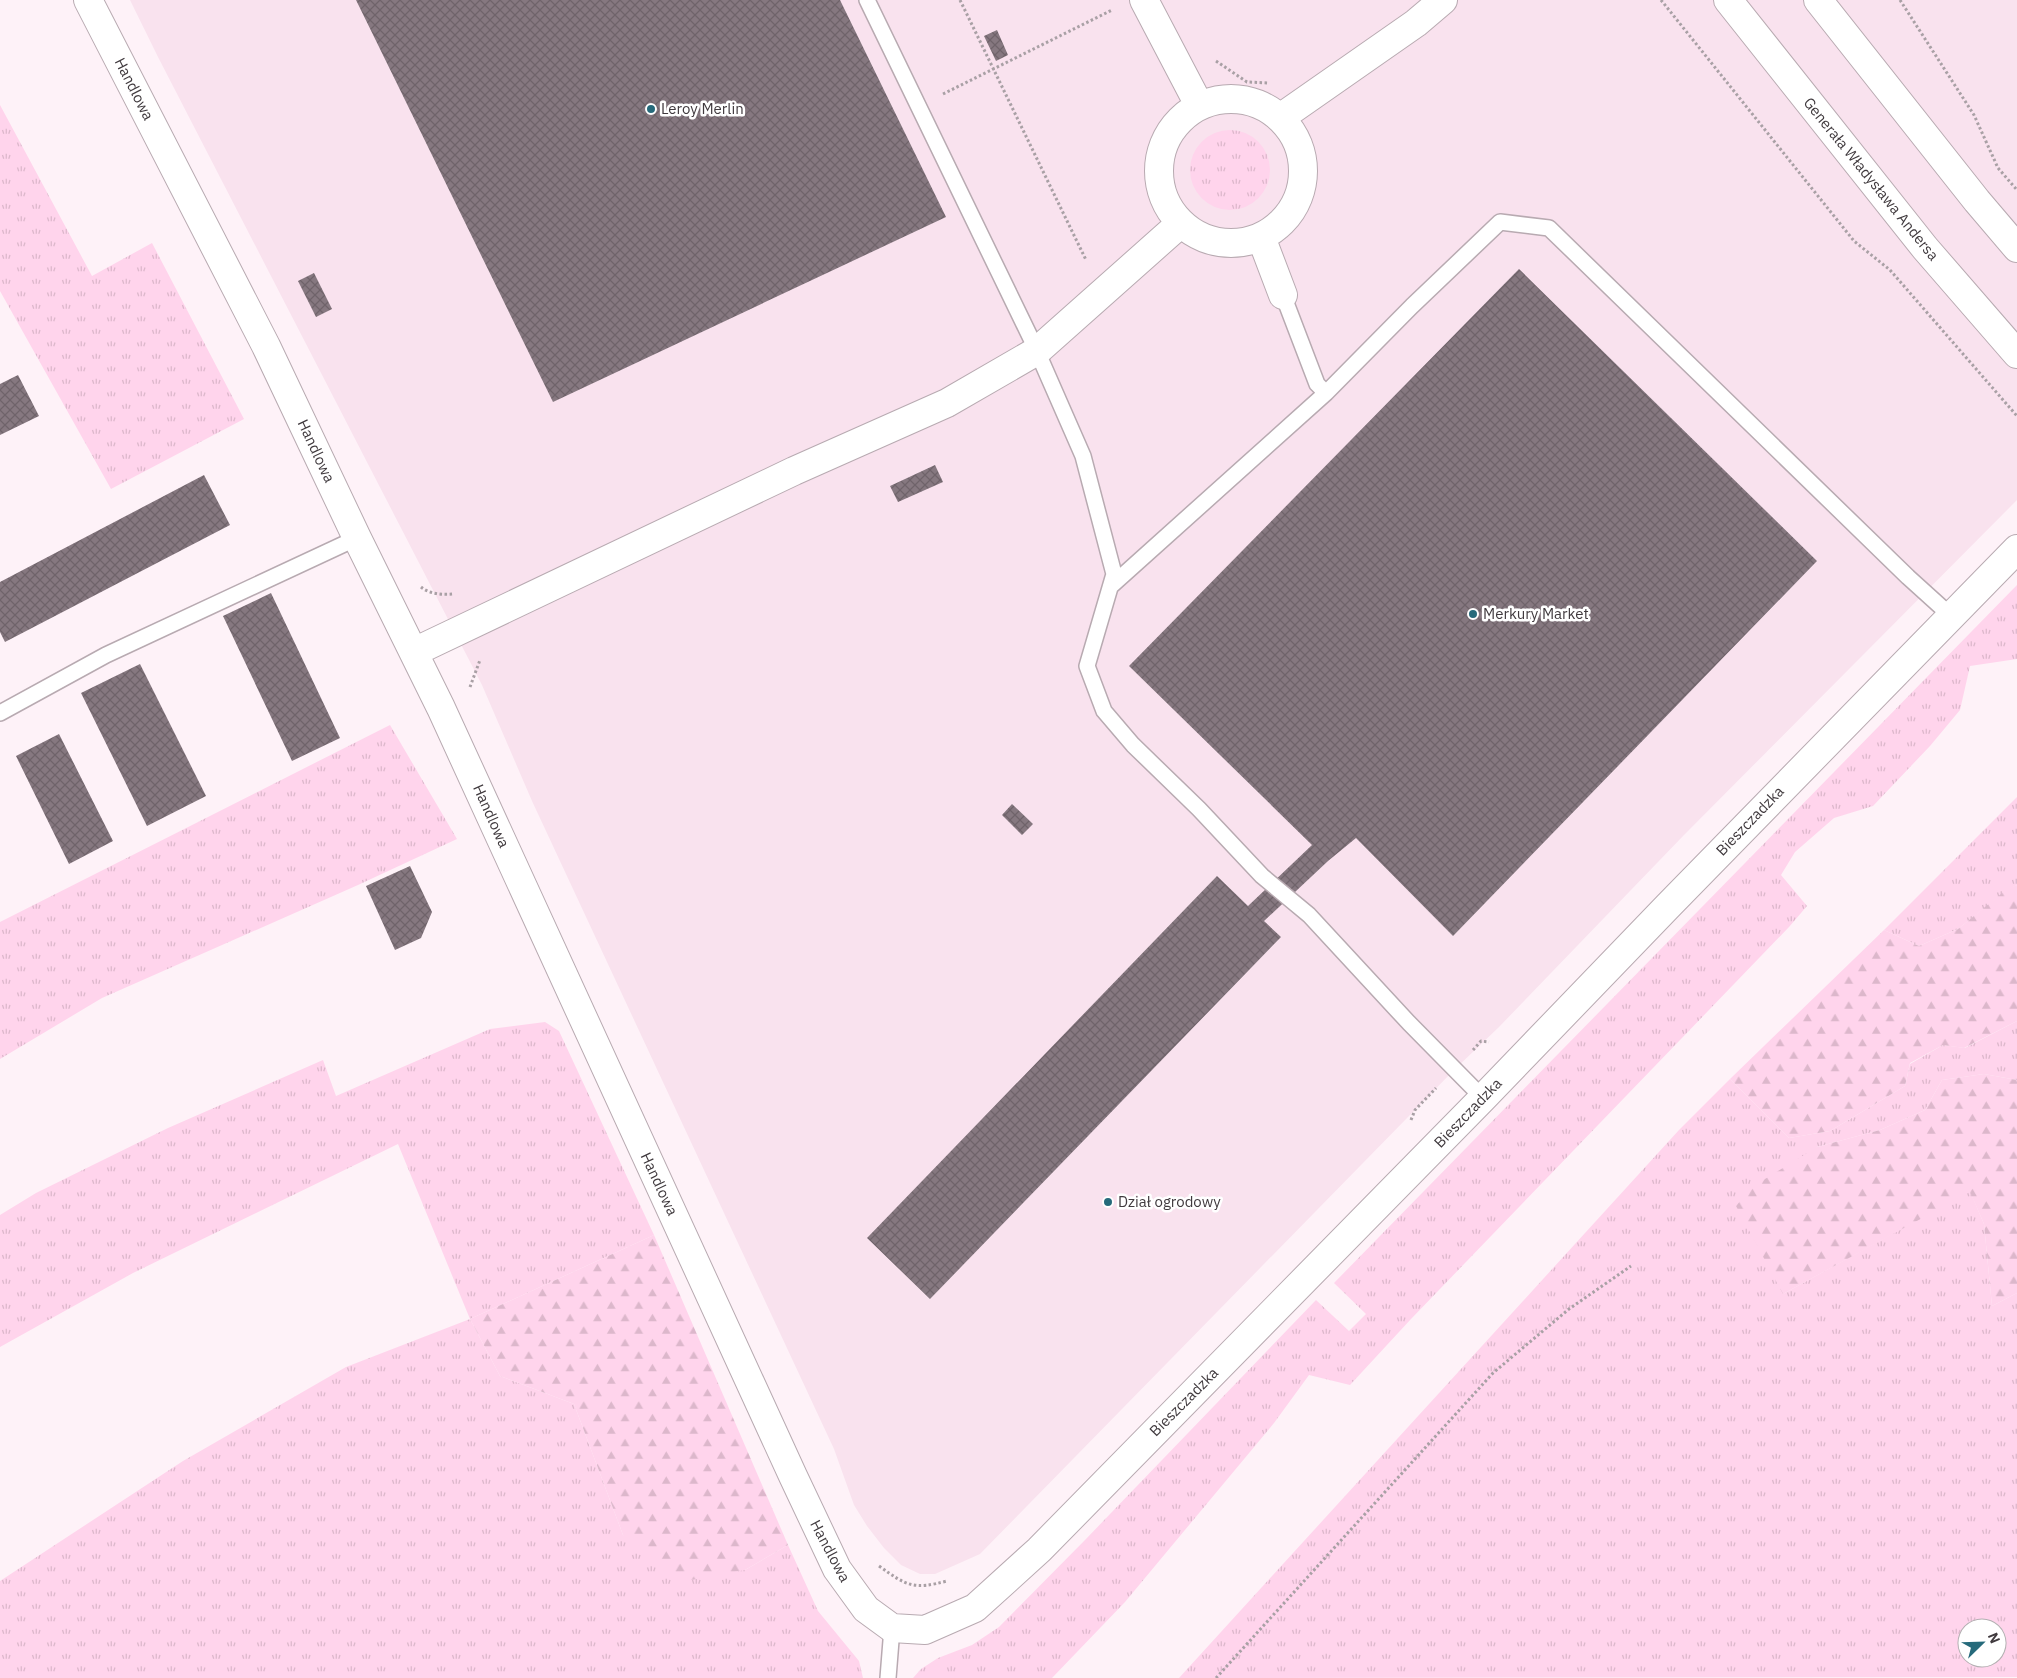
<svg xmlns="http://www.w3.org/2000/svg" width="2017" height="1678" font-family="'IBM Plex Sans',sans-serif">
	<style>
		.built { fill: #f9e2ee }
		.grass { fill: url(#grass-tufts); fill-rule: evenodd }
		.forest { fill: url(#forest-firs) }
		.building { fill: url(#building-cross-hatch) }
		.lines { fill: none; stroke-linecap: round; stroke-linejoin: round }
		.lane-casing { stroke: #b8aab1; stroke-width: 18 }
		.street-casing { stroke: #b8aab1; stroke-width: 30 }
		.secondary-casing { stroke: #b8aab1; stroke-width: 30 }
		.path { stroke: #a9a0a5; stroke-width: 3; stroke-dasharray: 2.5 2.5; stroke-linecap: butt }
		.lane { stroke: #fff; stroke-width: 15 }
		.street { stroke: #fff; stroke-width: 28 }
		.secondary { stroke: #fff; stroke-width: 28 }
		.poi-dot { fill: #266a7b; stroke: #fff; stroke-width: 2 }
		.labels { text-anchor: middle; stroke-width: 5; stroke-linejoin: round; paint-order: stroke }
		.street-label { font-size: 15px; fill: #403a3e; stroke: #fff }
		.poi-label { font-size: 15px; fill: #403a3e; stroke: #fff; text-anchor: start }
	</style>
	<defs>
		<pattern id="grass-tufts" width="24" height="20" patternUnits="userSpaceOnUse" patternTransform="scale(1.25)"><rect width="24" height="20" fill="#ffd4ec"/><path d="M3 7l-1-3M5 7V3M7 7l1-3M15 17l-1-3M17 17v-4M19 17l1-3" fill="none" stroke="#dcb7cb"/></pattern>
		<pattern id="forest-firs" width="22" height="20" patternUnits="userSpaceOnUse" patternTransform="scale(1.25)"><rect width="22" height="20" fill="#ffd4ec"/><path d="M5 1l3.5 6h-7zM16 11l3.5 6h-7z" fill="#dcb7cb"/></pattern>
		<pattern id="building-cross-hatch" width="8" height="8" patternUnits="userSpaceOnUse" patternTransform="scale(1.25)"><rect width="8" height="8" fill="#867880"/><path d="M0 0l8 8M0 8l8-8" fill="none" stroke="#6f636a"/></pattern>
	</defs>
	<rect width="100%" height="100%" fill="#fef2f8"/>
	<path class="built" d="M130,0H2017V500L1684,835L1499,1027L1454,1070L980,1554L935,1574H920L901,1565L884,1548L867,1526L854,1505L834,1449L532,801L482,685L158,57Z"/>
	<path class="grass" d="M0,105L92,276L152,243L244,419L111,489L0,291Z
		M1190 170a40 40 0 1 1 80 0a40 40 0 1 1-80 0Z
		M2017,585V659L1970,666L1960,710L1930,746L1873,806L1834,818L1795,852L1781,875L1807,906L1789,927L1411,1319L1350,1385L1309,1375L1274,1423L1125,1602L1052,1678H913L921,1669L938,1658L972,1645L999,1627L1085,1540L1316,1300L1349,1331L1366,1314L1334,1283Z
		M390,725L457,839L358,885L102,998L0,1059V922Z
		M2017,797V885L2007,890L1958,929L1919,946L1884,930Z
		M2017,1021V1080L1984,1074L1942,1080L1925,1110L1880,1130L1817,1147L1783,1294L1970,1191L1984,1224L1992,1306L2017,1293V1677L1179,1678L1679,1130L1730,1079L1789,1138L1830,1131L1905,1086L1910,1064L1943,1045L1965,1048ZM1967,1628H1997V1658H1967Z
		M545,1022L559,1031L654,1235L470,1319L500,1376L574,1404L623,1535L745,1570L788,1545L818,1611L859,1661L863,1678H0V1581L183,1461L346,1367L470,1319L398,1144L133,1273L0,1347V1215L36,1193L168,1128L323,1060L336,1096L490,1029Z"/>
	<path class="forest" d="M2017,885V1021L1964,1048L1943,1045L1910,1063L1905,1086L1830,1131L1789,1138L1730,1079L1884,930L1919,946L1958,929L2007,889Z
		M1984,1074L2017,1080V1293L1992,1306L1984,1224L1970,1192L1783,1294L1736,1206L1752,1187L1817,1147L1880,1130L1925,1110L1942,1080Z
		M654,1235L788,1545L745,1570L675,1583L623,1535L574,1404L500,1376L470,1319Z"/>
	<path class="building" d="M356,0H840L946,217L553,402Z
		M997,30L1008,55L996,61L984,36Z
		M1519,269L1817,561L1453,936L1356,838L1328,861L1264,921L1281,937L930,1299L867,1238L1217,876L1248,906L1312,845L1129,666Z
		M314,273L332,309L316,317L298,281Z
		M18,375L39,416L0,435V384Z
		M935,465L943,482L898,502L890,486Z
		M204,475L230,525L5,642L0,632V582Z
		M271,593L340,738L292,761L223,616Z
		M140,664L206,796L147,826L81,693Z
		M59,734L113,841L69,864L16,756Z
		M1012,804L1033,824L1022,835L1002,815Z
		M410,866L432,912L421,938L395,950L366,886Z"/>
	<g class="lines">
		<defs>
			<path id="lane" d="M867,0L1037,351L1083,456L1114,574L1087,666L1104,711L1133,745L1199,809L1262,876L1309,915L1409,1023L1483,1098
				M1283,295L1317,384L1326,393L1412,306L1500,222L1549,228L1908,577L1950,615
				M1111,586L1326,393
				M0,713L106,655L357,538
				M888,1678L892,1628"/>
			<path id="street" d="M88,0L266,346L357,538L441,708L793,1476L837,1569L866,1609L892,1628L925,1630L975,1608L1039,1550L1483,1098L1668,906L2017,549
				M1144,0L1199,105
				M1159 171a72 72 0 1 1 144 0a72 72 0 1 1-144 0Z
				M1280,118L1416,23L1443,0
				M1261,237L1283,295
				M414,652L794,471L947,403L1037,351L1181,223"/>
			<path id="secondary" d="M1728,0L1925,248L2017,354
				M1818,0L1977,201L2017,248"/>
		</defs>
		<use href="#lane" class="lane-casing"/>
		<use href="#street" class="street-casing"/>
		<use href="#secondary" class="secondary-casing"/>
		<path class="path" d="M960,0L1086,260
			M1661,0L1854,241L1890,270L2017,416
			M1900,0L1974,115L1998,168L2017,190
			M1216,61L1247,82L1269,83
			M943,94L1112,10
			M421,587C429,594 443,595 453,594
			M470,687L480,660
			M1473,1050L1481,1041L1489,1042
			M1411,1120L1415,1110L1436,1088
			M879,1566C907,1586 913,1590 947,1581
			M1216,1678L1493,1373L1569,1309L1631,1266"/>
		<use href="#lane" class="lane"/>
		<use href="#street" class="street"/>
		<use href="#secondary" class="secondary"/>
	</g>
	<g class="poi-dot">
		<circle cx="651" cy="109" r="5"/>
		<circle cx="1473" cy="614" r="5"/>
		<circle cx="1108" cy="1202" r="5"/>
	</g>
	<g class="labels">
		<g class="street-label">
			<text transform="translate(134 89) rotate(63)" y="5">Handlowa</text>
			<text transform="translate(1871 179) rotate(51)" y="5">Generała Władysława Andersa</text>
			<text transform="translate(316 451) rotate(65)" y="5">Handlowa</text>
			<text transform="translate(491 816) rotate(66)" y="5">Handlowa</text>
			<text transform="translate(1750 821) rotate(-46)" y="5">Bieszczadzka</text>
			<text transform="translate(1468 1113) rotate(-46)" y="5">Bieszczadzka</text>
			<text transform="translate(659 1184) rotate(65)" y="5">Handlowa</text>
			<text transform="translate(1184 1402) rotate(-45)" y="5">Bieszczadzka</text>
			<text transform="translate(830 1551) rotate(62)" y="5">Handlowa</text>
		</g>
		<g class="poi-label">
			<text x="661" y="114">Leroy Merlin</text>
			<text x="1483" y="619">Merkury Market</text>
			<text x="1118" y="1207">Dział ogrodowy</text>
		</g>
	</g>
	<g transform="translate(1982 1643) rotate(67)"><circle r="24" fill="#ffffff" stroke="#b3b0b2"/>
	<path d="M0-4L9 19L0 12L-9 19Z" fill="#266a7b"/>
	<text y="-8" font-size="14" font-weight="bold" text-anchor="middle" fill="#403a3e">N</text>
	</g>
</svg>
